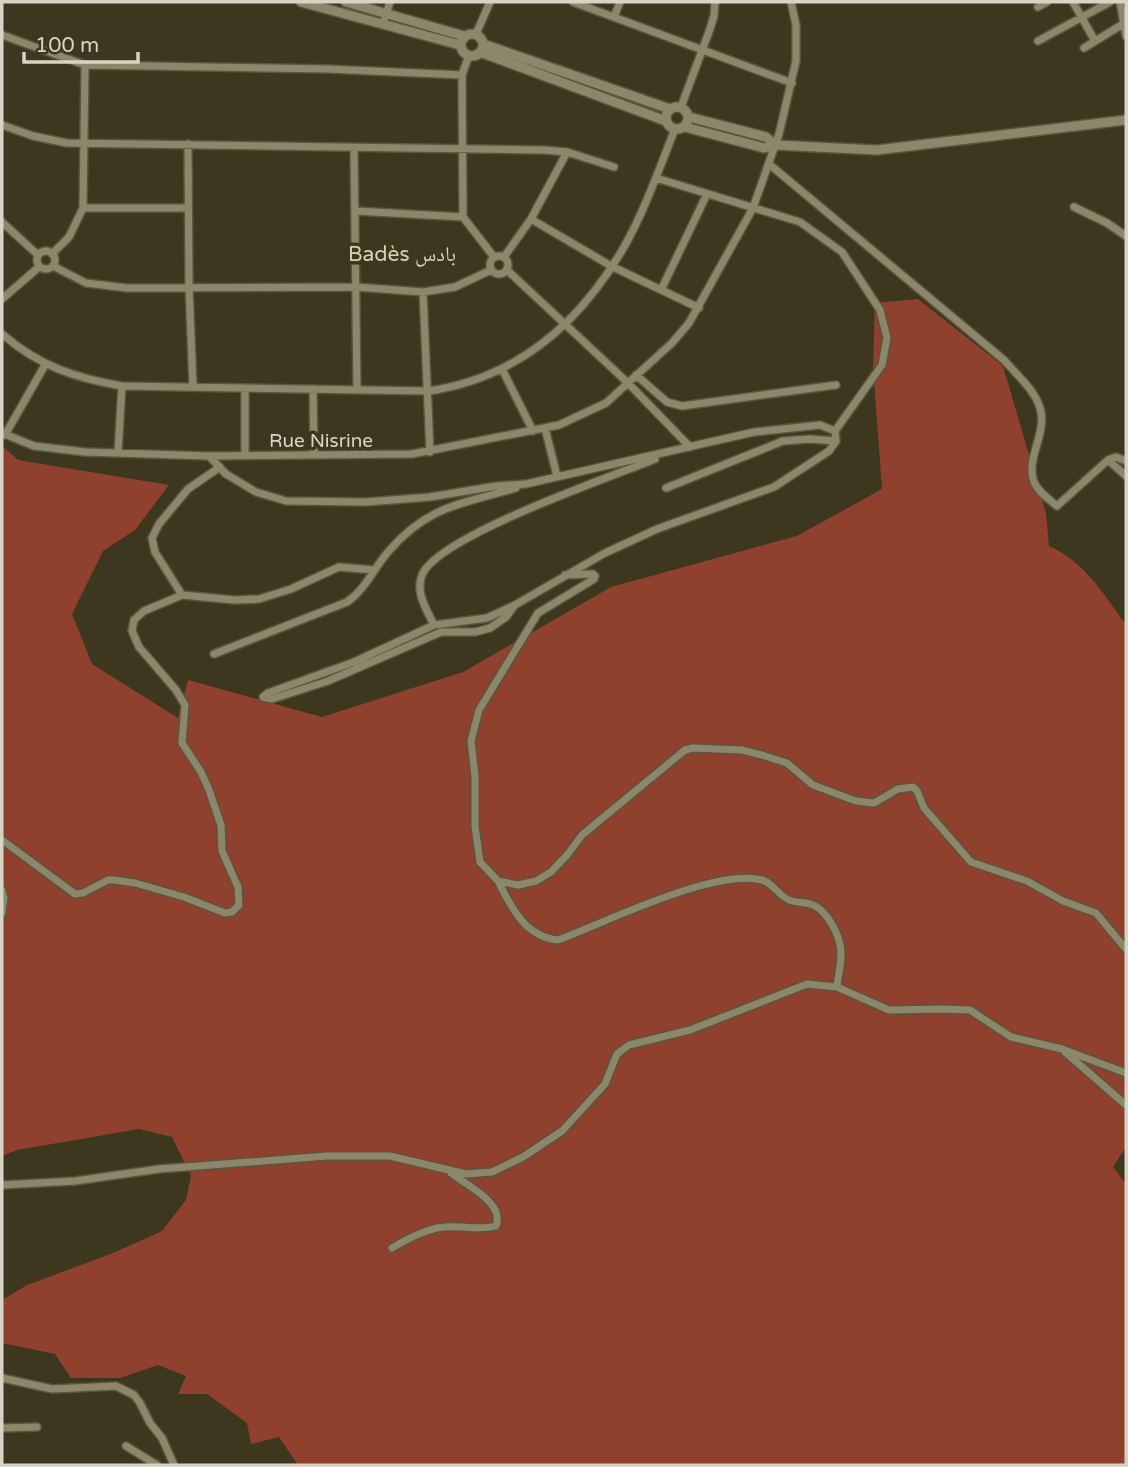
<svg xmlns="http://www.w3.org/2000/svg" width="1128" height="1467" font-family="'Varela Round','Noto Naskh Arabic',sans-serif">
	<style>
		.green { fill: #8f412e }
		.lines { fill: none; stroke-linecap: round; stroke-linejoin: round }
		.minor-casing { stroke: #595540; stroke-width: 10 }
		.tertiary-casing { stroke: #595540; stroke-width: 12 }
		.minor { stroke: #8c866b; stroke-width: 7 }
		.tertiary { stroke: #8c866b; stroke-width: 9 }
		.labels { text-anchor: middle; stroke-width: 7; stroke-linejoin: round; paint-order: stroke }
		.street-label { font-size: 19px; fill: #d7d4c6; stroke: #3c371e }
		.neighbourhood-label { font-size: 21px; fill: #d8d2b5; stroke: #3c371e }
	</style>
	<rect width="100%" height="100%" fill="#3c371e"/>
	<path class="green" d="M918,299L1003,366L1046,513L1049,546C1085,562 1103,593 1126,625V1147L1113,1167L1126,1184V1465H298L279,1437L251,1444L247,1423L207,1394H178L186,1376L158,1365L120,1378H71L55,1354L2,1343V1300L27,1285L113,1253L162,1231L186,1200L191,1176L172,1137L139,1129L17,1150L2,1156V446L18,460L169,485L135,530L103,551L72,614L92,664L178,718L188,680L322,717L463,672L611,587L797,536L882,489L873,367L875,303Z"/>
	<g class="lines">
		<defs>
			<path id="minor" d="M573,2L792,83
				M1073,2L1095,41
				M1120,2L1126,36
				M1038,7L1047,2
				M614,17L620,2
				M383,23L390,2
				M476,34L490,2
				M2,35L85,65L328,69L462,75
				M1038,41L1110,2
				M1084,48L1123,24
				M469,55L462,75L463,217L494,257
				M681,107L710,29L714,16L715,2
				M2,125L33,136L67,143L544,150L567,152L614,167
				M188,144L189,287L193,386
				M354,148L357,390
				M769,164L1004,360C1016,374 1035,390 1040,408C1048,432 1025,459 1034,482C1038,492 1049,499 1057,506L1108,460L1126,476
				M1074,207L1107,223L1126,236
				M83,208H188
				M356,211L463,217
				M531,219L611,266L699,308
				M2,222L38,255
				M37 260a9 9 0 1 1 18 0a9 9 0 1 1-18 0Z
				M52,254L69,237L83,208L85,65
				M490 265a9 9 0 1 1 18 0a9 9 0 1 1-18 0Z
				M504,257L531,219L567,152
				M53,266L86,283L127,288L356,287L423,292L455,287L491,270
				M507,270L627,382L690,447
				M661,290L707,194
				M423,292L430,452
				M2,299L39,267
				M2,334C39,366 75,378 122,386L429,391C517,378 580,323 624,247C645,210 659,169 675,129
				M502,369L533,431
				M636,375L667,402L682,406L836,385
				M313,389L314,455
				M545,428L557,476
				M2,433L34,446L85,452L209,456L412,454L559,425L606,403L672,343L689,323L753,208L779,134L796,61V25L791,2
				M5,435L45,365
				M118,452L122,386
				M245,455V388
				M209,456L226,474L256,492L286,501L366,502L430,497L496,486L526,484L754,432L820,425L835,431
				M1108,460L1116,457L1126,461
				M666,488L783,441L810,439L836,441
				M565,575L593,574L595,576L594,579L538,613L479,710L471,741L475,776V826L480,862L498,881L518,885L536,881L551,872L568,854L582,835L685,750L693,748L742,750L765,756L787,763L813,785L856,801L874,803L898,789L913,787L917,791L924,808L971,862L1027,881L1063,901L1096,913L1126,949
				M182,595L155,552L152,538L159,524L188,489L220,467
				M515,605L506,617L490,628L475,632H441L328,681L272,699L263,697L268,693L354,662L434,625L487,618L515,605L605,553L657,529L774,487L829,451L836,441L835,431L882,365L887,338L880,310L842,252L800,222L656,178
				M434,625C427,610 415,593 422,575C438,536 611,477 655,459
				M214,654L347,602C365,590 374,568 388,552C427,506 461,504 516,488
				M2,840L75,894L83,893L108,880H114L135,883L184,897L225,913L232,912L239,905L238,887L222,851L221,825L209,790L201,772L182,743L185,705L176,690L139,647L132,631L134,620L144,611L182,595L235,600L259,599L291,589L339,567L374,570
				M498,881C511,907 525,937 558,940C606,922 715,868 762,880C774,883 779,898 792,901C799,903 807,902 813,905C828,911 842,939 841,955C841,965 838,976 837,987
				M2,890L4,898L2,913
				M1065,1052L1126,1105
				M2,1185L75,1181L159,1169L327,1156H390L466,1174L492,1172L523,1157L562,1131L605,1084L617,1054L629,1045L690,1030L807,984L837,987L889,1010L944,1009L970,1010L1011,1037L1062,1049L1126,1073
				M392,1248C407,1239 427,1228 445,1227C463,1225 478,1231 496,1226C505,1203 466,1185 451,1173
				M2,1378L52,1389L116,1386L134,1395L140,1403L150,1423L162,1438L174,1465
				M2,1428L37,1427
				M126,1446L157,1465"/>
			<path id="tertiary" d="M301,2L460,45
				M346,2L464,36
				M461 45a11 11 0 1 1 22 0a11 11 0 1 1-22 0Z
				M483,44L670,109
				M480,52L666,121
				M666 118a11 11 0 1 1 22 0a11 11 0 1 1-22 0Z
				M689,117L766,137L775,145
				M685,127L764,148L775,145L877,150L1126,120"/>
		</defs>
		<use href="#minor" class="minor-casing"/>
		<use href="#tertiary" class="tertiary-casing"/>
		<use href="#minor" class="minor"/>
		<use href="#tertiary" class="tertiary"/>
	</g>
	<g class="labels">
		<g class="street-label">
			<text x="321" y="447">Rue Nisrine</text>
		</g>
		<g class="neighbourhood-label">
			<text x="402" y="261">Badès بادس</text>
		</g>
	</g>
	<rect width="1128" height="1467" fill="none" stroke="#d7d4c6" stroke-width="7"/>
	<path d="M24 52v10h114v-10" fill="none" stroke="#d7d4c6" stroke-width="3.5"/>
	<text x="35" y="52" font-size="21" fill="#d7d4c6" stroke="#3c371e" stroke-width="5" paint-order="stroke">100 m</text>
</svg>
